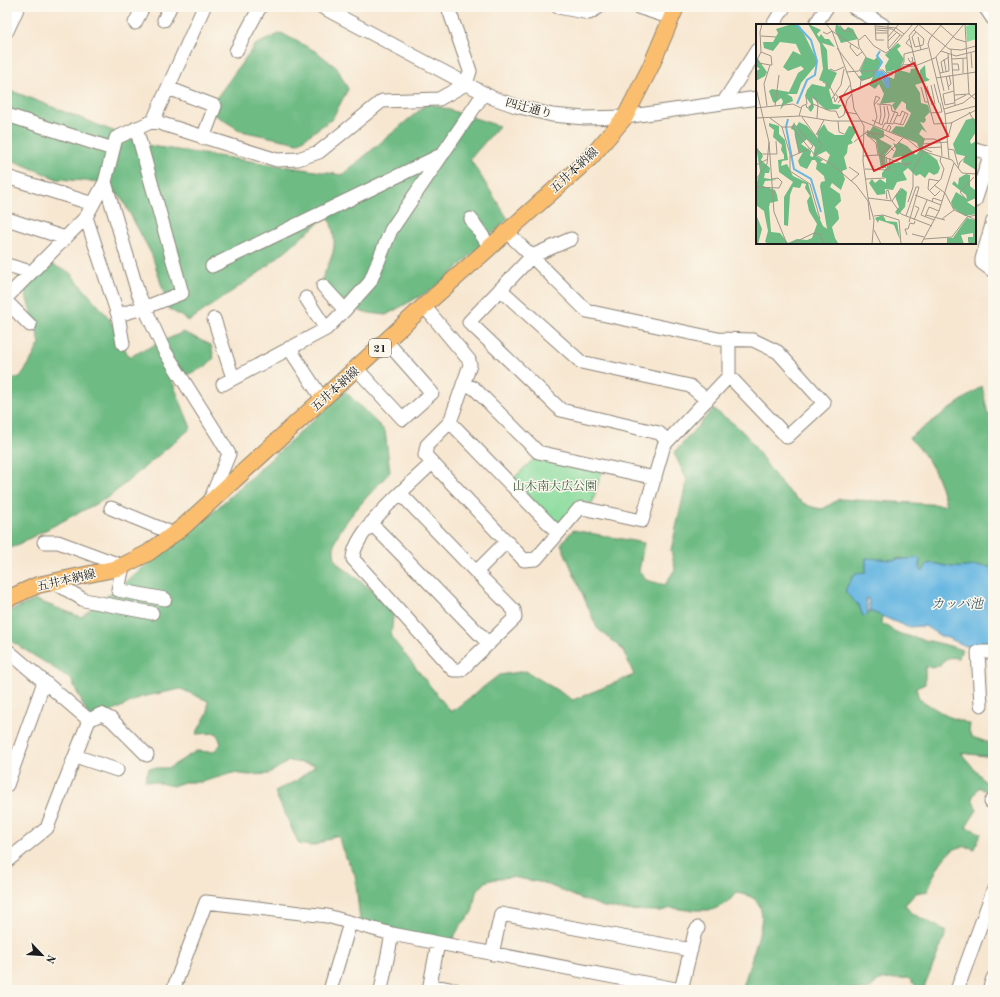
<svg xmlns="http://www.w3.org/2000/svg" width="1000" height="997" font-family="'Old Standard TT','Noto Serif JP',serif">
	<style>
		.green { fill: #89db9c; stroke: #527c5c }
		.forest { fill: #6ebb84; stroke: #456c50 }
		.water { fill: #67b7e2; stroke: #426a7f }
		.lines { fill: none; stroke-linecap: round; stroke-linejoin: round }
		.minor-casing { stroke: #8a8276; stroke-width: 15 }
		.major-casing { stroke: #8a8276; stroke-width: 18 }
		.minor { stroke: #fff; stroke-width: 13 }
		.major { stroke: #fabe6e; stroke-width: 16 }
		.labels { text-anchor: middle; stroke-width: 3; stroke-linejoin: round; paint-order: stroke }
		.shield { fill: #fbf7ec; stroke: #5f5e5a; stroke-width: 1 }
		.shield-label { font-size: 11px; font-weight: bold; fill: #1c1c1c }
		.street-label { font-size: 12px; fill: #1c1c1c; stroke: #fbf7ec }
		.park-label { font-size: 12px; fill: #425f49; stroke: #fbf7ec }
		.water-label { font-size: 13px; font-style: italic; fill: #3a5a6b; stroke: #fbf7ec }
		.inset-river { fill: none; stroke: #67b7e2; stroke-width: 2 }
		.inset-road { fill: none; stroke: #9f9689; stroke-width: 1 }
		.view { fill: #d62828; fill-opacity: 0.15; stroke: #d62828; stroke-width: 2 }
		.inset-edge { fill: none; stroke: #1c1c1c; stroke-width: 2 }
	</style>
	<rect width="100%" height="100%" fill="#fbf7ec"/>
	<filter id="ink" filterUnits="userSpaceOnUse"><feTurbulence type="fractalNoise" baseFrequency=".025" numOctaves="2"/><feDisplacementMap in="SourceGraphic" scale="8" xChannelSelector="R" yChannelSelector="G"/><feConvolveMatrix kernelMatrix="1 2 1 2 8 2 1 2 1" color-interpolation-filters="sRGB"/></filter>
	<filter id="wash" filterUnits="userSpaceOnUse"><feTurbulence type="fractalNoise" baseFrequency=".012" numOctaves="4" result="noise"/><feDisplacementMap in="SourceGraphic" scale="16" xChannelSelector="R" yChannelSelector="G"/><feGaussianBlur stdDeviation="0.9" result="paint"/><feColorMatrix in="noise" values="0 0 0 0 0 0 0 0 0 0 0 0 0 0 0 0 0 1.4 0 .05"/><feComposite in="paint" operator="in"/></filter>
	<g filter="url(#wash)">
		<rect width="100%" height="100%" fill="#f7e7d1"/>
		<path class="green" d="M537,456L602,470L592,504L578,501L561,522L553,523L513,479Z"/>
		<path class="forest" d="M281,33L317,52L337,68L348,89L332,119L298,143L241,131L212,113V104L255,45Z
			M7,89L151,146L342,175L428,103L499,126L470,159L508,219L440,285L386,315L362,312L333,296L320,283C333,254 340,247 328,215L260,272L189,321L169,309L152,255L121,197L100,182L57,179L7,158Z
			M53,265L69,272L109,318L129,357L183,332L211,345L214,358L205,367L172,381L191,428L109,497L7,550V380L20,377L29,364L40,343L25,292L34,276Z
			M982,386L988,415H993V568C979,563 966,569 952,567C943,566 935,562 927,564L923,571L919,568L920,563L900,558L893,560L866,559V572L853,575C853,582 846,585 846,593L859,606L863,616L868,611L882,615L881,623C888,627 896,633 904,635C923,640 943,643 962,650L958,658C949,657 945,657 940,666L925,667V684L916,688L919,699L947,716L970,724L969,732L972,737L993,744V757L961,753L993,791L987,792L979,787L972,798L977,810L966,827L981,833L975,849C948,838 935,871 928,891L916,893L905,905L911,913L947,931L923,990H917L916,986L908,978L879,980L868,990H742C746,977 750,964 754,951C761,927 773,896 736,893L727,903L712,910H688L672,908L660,911L623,910L604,907L579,898L544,883L512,877L500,878L487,881L476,892L472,913L461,925L450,943L360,921L355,875L342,849L339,837L334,836L318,844L311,846L299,844L277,797L275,791L296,781L316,765L289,761L268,774L249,775L233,773L202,782H184L173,786L145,780L149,768H169L196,751L213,752L221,744L217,733L196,734L208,712V701L181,689L141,697L91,722L71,679L11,641L7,643V612L36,600L81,617L213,512L345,391L385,431L390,472C376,488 340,523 335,542C333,550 334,556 337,563L394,607L391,637L451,712L499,675L526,671L573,700L634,675L623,650L597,628L561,544L573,530L644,543L639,571L646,580L665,585L675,569L671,550L687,480L674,453L713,409C724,417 736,424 745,434C766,459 787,507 823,509L839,499L946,505C941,481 929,455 909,438Z"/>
		<path class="water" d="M866,558L893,560L917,558L920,559L919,568L923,571L927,564C935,562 943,566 952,567C966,569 979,563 993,568V646H966L948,638L942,637L925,626L907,627L870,611L868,598L866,599L868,615L863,616L859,606L846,593V588L856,573L866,572Z"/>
	</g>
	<g filter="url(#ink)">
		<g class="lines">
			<defs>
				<path id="minor" d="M322,7L493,98L516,106L552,115L584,118L625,117L757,98
					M558,7L589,13L599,7
					M638,7L672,18
					M853,7L883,25
					M985,7L993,19
					M164,20L170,7
					M135,23L143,7
					M773,25L784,7
					M815,25L827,7
					M7,31L18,7
					M236,51L260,7
					M168,88L215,106L203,138
					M723,103L757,50
					M7,115L113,149
					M153,121L204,7
					M975,149L993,154
					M7,177L93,204
					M105,182L138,293L164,350L219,437L229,454L209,503
					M975,201L991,153
					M86,217L118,315L123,344
					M7,219L65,238
					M471,219L490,247
					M993,221L982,259V263L993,271
					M507,232L587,311L718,339L753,340L778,352L824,403L787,437L729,376V340
					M571,239L532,256L469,322L561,410L659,433L668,441
					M7,265L31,272
					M212,266L443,154
					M323,286L345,310
					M500,289L581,362L690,386L707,400
					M7,297L86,217L105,182L116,138L153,121L277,160L298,159L319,152L382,101L439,99L466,84L470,71L448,7
					M306,298L326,329
					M7,302L30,325
					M424,306L469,360L470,365L450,422L427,445L425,455L524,560L536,559L579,509L582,508L642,521L664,445L729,376
					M118,315L146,307L182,293L136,128
					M214,319L233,378
					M289,348L323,400
					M357,369L403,419L432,393L387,342
					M223,384L326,329L345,310L370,282L391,230L484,93
					M463,384L474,388L538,452L655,478
					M450,422L558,533
					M432,463C412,483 353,531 353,559L453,670H461L515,618L514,610L476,572L506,542
					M401,494L476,572
					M111,508L174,534
					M371,523L489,644
					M44,542H58L123,566L118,590L165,599
					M54,582L84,600L152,613
					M7,650L89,720L47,828L7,861
					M981,705L978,652H993
					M89,720L101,714L111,719L147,755
					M75,756L117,770
					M7,785L44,682
					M993,800L991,802L993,803
					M492,954L501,914L691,950
					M430,985L455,990
					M173,990L206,902L327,916L392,934L681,990
					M330,990L350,923
					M381,990L392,934
					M429,990L438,943
					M681,990L695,932L698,928
					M957,990L993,891
					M989,990L993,978"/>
				<path id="major" d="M7,599L38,585L118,568L148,553L183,527L424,306L591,157L625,117L650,68L676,7"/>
			</defs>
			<use href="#minor" class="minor-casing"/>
			<use href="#major" class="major-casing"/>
			<use href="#minor" class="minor"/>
			<use href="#major" class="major"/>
		</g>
	</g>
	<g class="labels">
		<rect class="shield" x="369" y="339" width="22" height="18" rx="3"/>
		<g class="shield-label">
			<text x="380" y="352">21</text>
		</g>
		<g class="street-label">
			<text transform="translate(529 108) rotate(15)" y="4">四辻通り</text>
			<text transform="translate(574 170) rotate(-43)" y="4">五井本納線</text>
			<text transform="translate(335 389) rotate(-42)" y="4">五井本納線</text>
			<text transform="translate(66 580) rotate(-13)" y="4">五井本納線</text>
		</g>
		<g class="park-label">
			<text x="555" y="490">山木南大広公園</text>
		</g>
		<g class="water-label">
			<text x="957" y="608">カッパ池</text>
		</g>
	</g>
	<g transform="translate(756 24)">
		<rect width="220" height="220" fill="#f7e7d1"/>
		<path d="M220,0V15L211,18L210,2Z" fill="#89db9c"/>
		<path d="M36,0L44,2L60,34V41L45,59L41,70H31L36,73L37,77L28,81L24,86L27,77L25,74L19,79L17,78L13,67L16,65L33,68L42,49L48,45L45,42L32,47L27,43L37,27L45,31L40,20L24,18L17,27L8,24L7,18H17L22,9L20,5ZM52,0L65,6L61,10L63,13L65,10L69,15H73L79,23L66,19L71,26L72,45L81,49L73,66L77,80L86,81L82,85L70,86L56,73L58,83L55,88L52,85L55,80L49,72L51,66L56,60L69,63L70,59L63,56L67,45L64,20ZM80,0L89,6L92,3L97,5L102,15L85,19L79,7ZM142,19L145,22L141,25L148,35L143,46H140L141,49L143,46L154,49L155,45L161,44L164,52V46L169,41L170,53L174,56L159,61L164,69L165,79L172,81L174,88L169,93L170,96L168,99L164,98L171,109L166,105L163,110L169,115L165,124L181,136L184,144L182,149L178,151L173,148L169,154L164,150L160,152L152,144L147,148L151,156L141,158L137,166L129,165V170L121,171L113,159L116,155L119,159L124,155L130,159V154L126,153V149L130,144L135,139H145L146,132L136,134L140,125L137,119L141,121L143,118L151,122L160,131L164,126L161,119L135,108L140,102L148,103L152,96L155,89L150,85V80L146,77L139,87L136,81L139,78L124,80L128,70L123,60L119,65L113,61L117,53L106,57L102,53L106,51L104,47L110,33L118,36L121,33L125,38L119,54L124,51L130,63L133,64V53L138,55L139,49V46L130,48L129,42L133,35L129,31ZM0,32L11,48L9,52L0,57V47L4,45L0,42ZM217,94L220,96V108L214,117L215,120L220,117V146L207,138L209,132L200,130L197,120L210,96ZM38,98L40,103L43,98L51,102L62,115L61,109L68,100L72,107L79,111H88L93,102L99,103L100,108L95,116L97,119L92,121L91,129L88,133L91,145L86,147L89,155L86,163L85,166L76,159L74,163L84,170L85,177L79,183L82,187L83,195L76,203L79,214L82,219H97L95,220H13L9,218L12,207L8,187L0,181V162L4,147L0,122L7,132L5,136L14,144L13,149H9L8,154L21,156L9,157L7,162L19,166L21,171L22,177L14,179L13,183L15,208L24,209L32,219L41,215L51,216L56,214L61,200L53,187L51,177L54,172L49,164L50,160L46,159L44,164L37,163L34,171L32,202L28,201V173L37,158L23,148L22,136L28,135V131L25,126L26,121L17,113L18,106L13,102V99L23,102V110L29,116L32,136L26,137L25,142L31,140L37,152L52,159L60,187L67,202L71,205L64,162L65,158L69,157L68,152L60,145L61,139L59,136H56L51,145L44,142L42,137L47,128L43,129L38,106L35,105ZM51,115L59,123L57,133L54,132L55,127L45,120ZM70,127L74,131L70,140L64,138L67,136L60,132ZM117,102L128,107V113L123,115L136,122L129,131L130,144H125L120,116L111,112V106L114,107ZM210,150L214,151V162L220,167V174L211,178L220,184V190L209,192L197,184L195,178L200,168L211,175L210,171L196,160L198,157L202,161L203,154ZM146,164L151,168L149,183L142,191L139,188L143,183L139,172ZM0,190L6,205L2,220H0ZM127,191L130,197L141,198L144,216L138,201L123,196L122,199L119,194ZM211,194L219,196L220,220H213L212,217V213H217V209L205,211L208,220H191V214H197Z" fill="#6ebb84" fill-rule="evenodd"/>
		<path d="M120,47H127L133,53V64H130L125,52L119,54Z" fill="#67b7e2"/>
		<path class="inset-river" d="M40,0L55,16L61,37L59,51L51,56L41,80M122,45L126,38L121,32L124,27M32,95L30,103L38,145L55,155L65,188"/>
		<path class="inset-road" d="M6,0L4,8L5,28L1,36L3,39L14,41L8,60L11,82M70,0L76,7L94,57L98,85L108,102L107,137L112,174L118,196L116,220M83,0L88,7H95L102,15L103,23L110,33L103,47L90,48M119,0L120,16H128M132,0V24L134,26L157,0M162,0L193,25L205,26L220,22M183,0L200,15L210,18M186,0L174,14L172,20L189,90L193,135M209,0L213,70M120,2L140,4L148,10M120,4L136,5L146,12M120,6L132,7M158,6L168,15L167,21L159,23L156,13L160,8M67,8L71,10L76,7L103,25M119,9H132M5,12L20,13M132,13L143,0M162,13L165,26M153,15L150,19L156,24M103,16L109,11L118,22L130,29L134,26M132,17L141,8M95,20L94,23L101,32L106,28M81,24L105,56L104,65L95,66M133,24L144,11M195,25L199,82M185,27L200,32L220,27M5,28L15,32L16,41H14M215,29L216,44M180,33L188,67M152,34L154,38H157L156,33M188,35L190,47M196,35L211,34M207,35V49M196,40H202L203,46H196M146,41L160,40M160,41L153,12L162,1M144,43L159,42L179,34L208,0M74,45L79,47L88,43M104,47H119M187,48L185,38L193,33M130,49L143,46L148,38V30L172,24M184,49L193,47L192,30M190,52L193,66M180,54L220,48M105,56L114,54L121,46H127L133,52L137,50M67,58L73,61L79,72M178,60L183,79M175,61L179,80M168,62L178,100L195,99L220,86M171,62L176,81M165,63L169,78H172M192,63L195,60L193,51M0,64L13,118L18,188L31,220M198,67L187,70L189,81L198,79M220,69V53M198,71L213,70L220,76M78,73L79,78L82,73L80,70M56,74H59L62,80L61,94M75,76L85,61L88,45M198,77L210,71M82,79L94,61M121,80L135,81L136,87L142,89L137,100L129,99L126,105M50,81L51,84L57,80L74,87H80L83,94M19,82L23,51M0,84L37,80L45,84M188,85L207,79L220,69M89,88L101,90M213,88L220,100M174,89L186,88L184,79M189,90L220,82M43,92L46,82L51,80L50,73M46,93L66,121L59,131M0,94L45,92L76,97H106L151,115L166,127L196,136L206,149L220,150M14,94L26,103L34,130V147L54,160L64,195M83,94L88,91L91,76L96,70M116,96L126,101L129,91L128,82M82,97L83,108L88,110M131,99L133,91L131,82M134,99L139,87M138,99L147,101L152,90L146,87L144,92L141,91M123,100L125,91L124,81M118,101L121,93L118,79L120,72L124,74L118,81M144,101L149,89M26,103H36L58,130L74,139L100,161L112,177M35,103L39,101L57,122L54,126M130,106L133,101L135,103L133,108M109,108L129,111L139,117M39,110L43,129M116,110L131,122M191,110H193L196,98M60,111L68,96M98,118L109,109L120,119L122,131M167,120L192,118M0,124L6,130H21L20,117M167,124L186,123M192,125L198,126L202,141M176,128L166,124L168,115H178L185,118L186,132M107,132L122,131L147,140L155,139L148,142M123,132L134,123L138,127M129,132L147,114M34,133L53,125M126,133L127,145M130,133L132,146M0,141L12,135M93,143L103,150L95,157M202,144L204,138L211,132M109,145L133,146L134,134M110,155L129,154M183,157L173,155L172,165L179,172L184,167M0,161L1,154L11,140L13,118M178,161L189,169L198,186L220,196M0,163L23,164L26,158L22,154L16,155M174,166L185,155L188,145L184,137L185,133M159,171L185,181M112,174L136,177L145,164M131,175L130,167L132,166L135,176M210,175L204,168L218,153M171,176L165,191L178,196M112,177L114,196M136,177L145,190L176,202M152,178L157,163V147L167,128M176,178L177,174L186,177M170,191L189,196M118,192L127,191L143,196M150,192L160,163H163L153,198M169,193L173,183L183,187M186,195L198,186M143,196L145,220M158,196L163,184L159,182M118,206L125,220M156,210L168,213M151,211L149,205H152L154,199L158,200L159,197M168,215L196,213L211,193L220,191M35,220L58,209L64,210L68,220M165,220L183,187L198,139"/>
		<path class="view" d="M158,39L192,112L118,147L84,73Z"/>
		<rect width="220" height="220" class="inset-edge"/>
	</g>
	<rect width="1000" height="997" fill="none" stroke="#fbf7ec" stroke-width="24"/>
	<g transform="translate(42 955) rotate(115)" stroke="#fbf7ec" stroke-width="3" paint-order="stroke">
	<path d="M0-3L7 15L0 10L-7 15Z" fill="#1c1c1c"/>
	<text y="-6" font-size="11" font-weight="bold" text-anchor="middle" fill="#1c1c1c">N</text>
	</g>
</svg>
